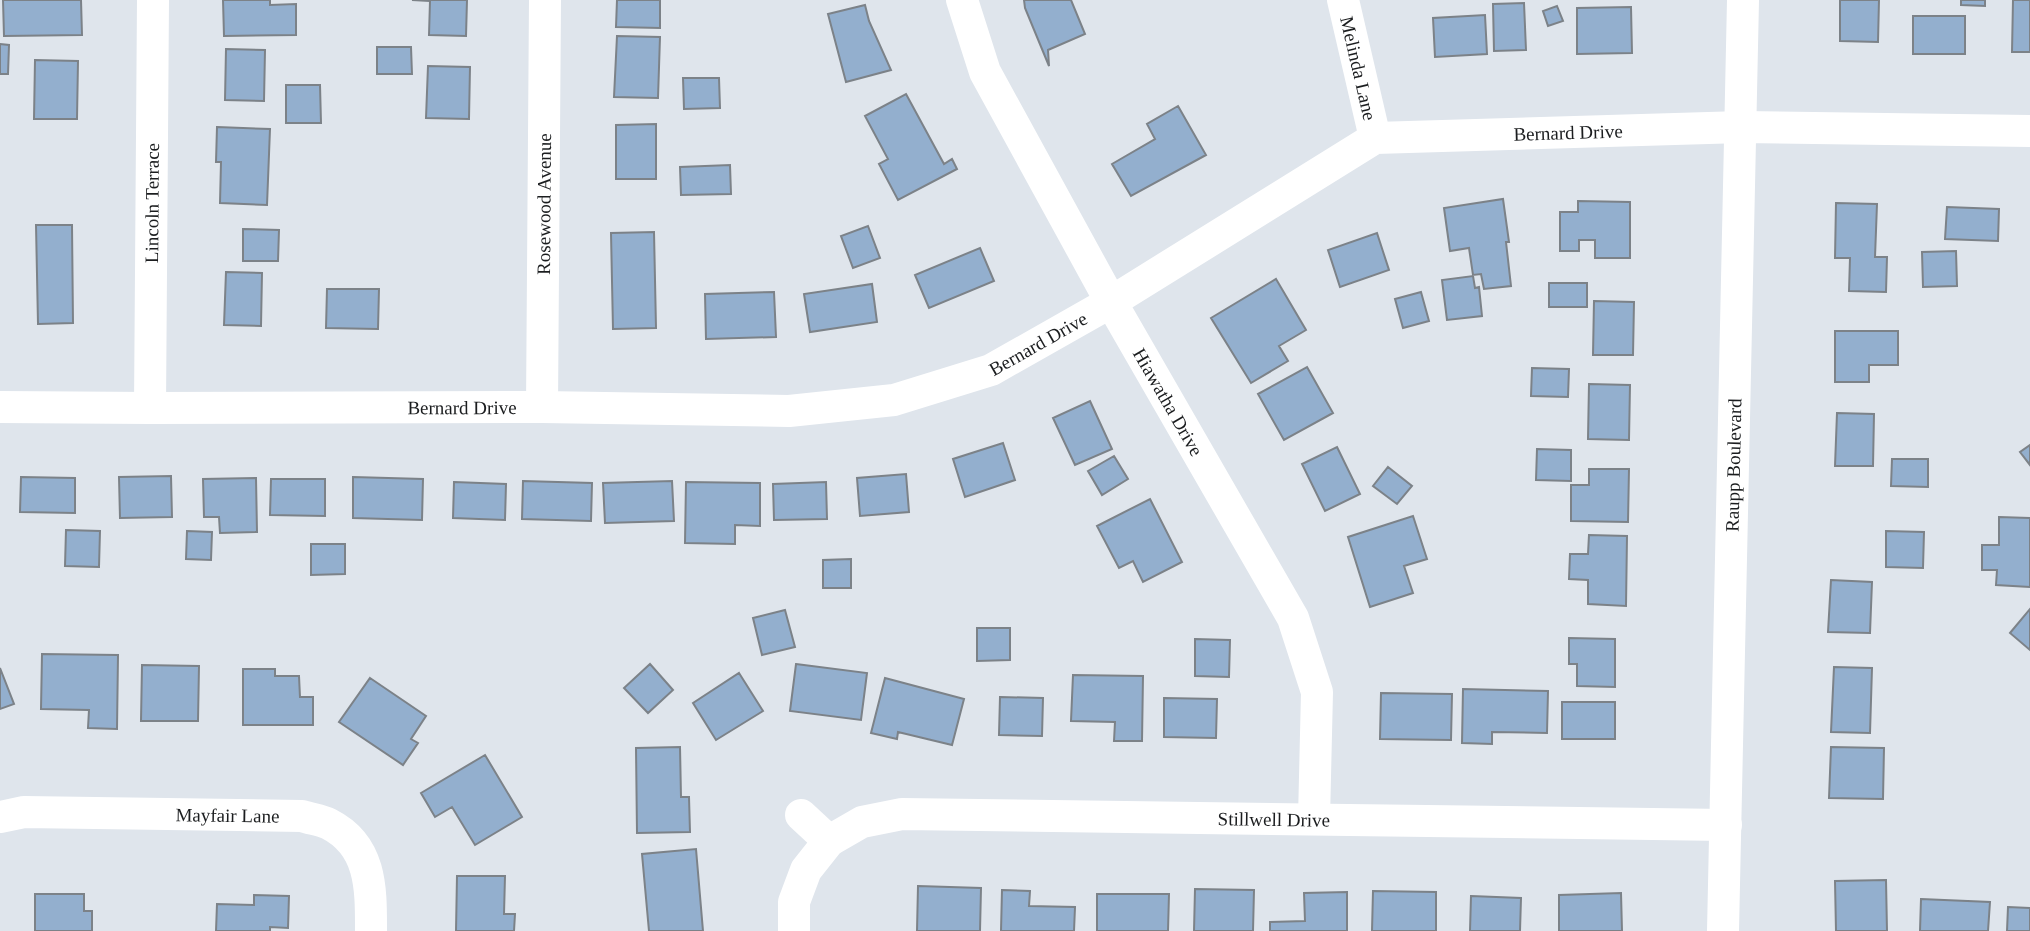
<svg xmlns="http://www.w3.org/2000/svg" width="2030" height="931" font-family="'Times New Roman',serif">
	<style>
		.building { fill: #93afce; stroke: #7c8288; stroke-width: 2 }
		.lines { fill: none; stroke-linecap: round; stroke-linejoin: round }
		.minor { stroke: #fff; stroke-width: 32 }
		.labels { text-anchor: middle; stroke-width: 7; stroke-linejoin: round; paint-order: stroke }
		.street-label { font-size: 19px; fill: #1b1d1f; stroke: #fff }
	</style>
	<rect width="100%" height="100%" fill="#dfe5ec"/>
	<path class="building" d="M3,0H81L82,35L4,36Z
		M223,0H270V5L296,4V35L224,36Z
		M412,0H467L466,36L429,35L430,1Z
		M617,0H660V28L616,27Z
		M1024,0H1071L1085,34L1048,50L1049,66L1025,8Z
		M1840,0H1879L1878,42L1840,41Z
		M1961,0H1985V6L1961,5Z
		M2013,0H2030V52H2012Z
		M1524,3L1526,50L1494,51L1493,4Z
		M865,5L869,21L891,70L846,82L828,14Z
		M1557,6L1563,21L1548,26L1543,11Z
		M1631,7L1632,53L1577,54V8Z
		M1485,15L1487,54L1435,57L1433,18Z
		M1913,16H1965V54H1913Z
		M617,36L660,37L658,98L614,97Z
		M0,44L9,45L8,74H0Z
		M377,47H411L412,74H377Z
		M226,49L265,50L264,101L225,100Z
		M35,60L78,61L77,119H34Z
		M428,66L470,67L469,119L426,118Z
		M683,78H719L720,108L684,109Z
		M286,85H320L321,123H286Z
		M906,94L944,164L952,159L957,169L898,200L879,164L888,159L865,116Z
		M1178,106L1206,155L1131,196L1112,164L1155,139L1147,124Z
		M656,124V179H616V125Z
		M217,127L270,129L267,205L220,203L221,162H216Z
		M730,165L731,194L681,195L680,167Z
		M1503,199L1509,242H1506L1511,286L1484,289L1481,274L1473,275L1469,248L1450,251L1444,208Z
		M1578,201L1630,202V258H1595V240H1579V251H1560V212H1578Z
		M1836,203L1877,204L1875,257H1887L1886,292L1849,291L1850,258H1835Z
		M1947,207L1999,209L1998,241L1945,239Z
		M36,225H72L73,323L38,324Z
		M868,226L880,258L853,268L841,236Z
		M243,229L279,230L278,261H243Z
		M654,232L656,328L613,329L611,233Z
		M1377,233L1389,270L1340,287L1328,250Z
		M980,248L994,281L929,308L915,275Z
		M1956,251L1957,286L1923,287L1922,252Z
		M226,272L262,273L261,326L224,325Z
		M1473,276L1475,288L1479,287L1482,316L1447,320L1442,280Z
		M1276,279L1306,330L1279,346L1288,361L1251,383L1211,318Z
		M1549,283H1587V307H1549Z
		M872,284L877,322L810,332L804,294Z
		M327,289H379L378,329L326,328Z
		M774,292L776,337L706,339L705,294Z
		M1421,292L1429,321L1403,328L1395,299Z
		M1594,301L1634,302L1633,355H1593Z
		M1835,331H1898V365H1869V382H1835Z
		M1307,367L1333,413L1284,440L1258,394Z
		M1532,368L1569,369L1568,397L1531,396Z
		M1589,384L1630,385L1629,440L1588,439Z
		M1090,401L1112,449L1075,465L1053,418Z
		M1837,413L1874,414L1873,466H1835Z
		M1003,443L1015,480L965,497L953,459Z
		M2030,445V465L2020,452Z
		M1337,447L1360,494L1325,511L1302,464Z
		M1537,449L1571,450V481L1536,480Z
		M1114,456L1128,479L1102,495L1088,471Z
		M1892,459H1928V487L1891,486Z
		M1388,467L1412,486L1397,504L1373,486Z
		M1589,469H1629L1628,522L1571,521V485H1589Z
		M906,474L909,512L860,516L857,478Z
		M171,476L172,517L120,518L119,477Z
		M21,477L75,478V513L20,512Z
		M353,477L423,479L422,520L353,518Z
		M256,478L257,532L220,533L219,517H204L203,479Z
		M271,479H325V516L270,515Z
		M523,481L592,483L591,521L522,519Z
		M672,481L674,521L605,523L603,483Z
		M454,482L506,484L505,520L453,518Z
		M686,482L760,483V526L735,525V544L685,543Z
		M826,482L827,519L774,520L773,484Z
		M1150,499L1182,562L1143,582L1133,561L1119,568L1097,526Z
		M1413,516L1427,559L1404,566L1413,593L1370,607L1348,537Z
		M1999,517L2030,518V587L1996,585L1997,570H1982V545H1999Z
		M66,530L100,531L99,567L65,566Z
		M187,531L212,532L211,560L186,559Z
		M1886,531L1924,532L1923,568L1886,567Z
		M1589,535L1627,536L1626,606L1588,604V580L1569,579L1570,554H1588Z
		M311,544H345V574L311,575Z
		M851,559V588H823V560Z
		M1831,580L1872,582L1870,633L1828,632Z
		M2030,609V650L2010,633Z
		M785,610L795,647L762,655L753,618Z
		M977,628H1010V660L977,661Z
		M1569,638L1615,639V687L1577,686V664H1569Z
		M1195,639L1230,640L1229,677L1195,676Z
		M42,654L118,655L117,729L88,728L89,710L41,709Z
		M650,664L673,690L648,713L624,688Z
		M796,664L867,673L861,720L790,711Z
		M142,665L199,666L198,721H141Z
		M1834,667L1872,668L1870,733L1831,732Z
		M0,668L14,704L0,709Z
		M243,669H275V676H299L300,697H313V725H243Z
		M739,673L763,711L716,740L693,703Z
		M1073,675L1143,676L1142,741H1114L1115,722L1071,721Z
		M370,678L426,716L411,739L418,743L403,765L339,722Z
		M885,678L964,699L952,745L898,732L897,739L871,733Z
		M1463,689L1548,691L1547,733L1492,732V744L1462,743Z
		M1381,693L1452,694L1451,740L1380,739Z
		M1000,697L1043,698L1042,736L999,735Z
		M1164,698L1217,699L1216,738L1164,737Z
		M1562,702H1615V739H1562Z
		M680,747L681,797H689L690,832L637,833L636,748Z
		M1831,747L1884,748L1883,799L1829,798Z
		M485,755L522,817L475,845L452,807L435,817L421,793Z
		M696,849L703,931H649L642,854Z
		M457,876H505L504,914H515L514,931H456Z
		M1886,880L1887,931H1836L1835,881Z
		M918,886L981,888L980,931H917Z
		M1195,889L1254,890L1253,931H1194Z
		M1002,890L1030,891L1029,906L1075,907L1074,931H1001Z
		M1373,891L1436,892V931H1372Z
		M1347,892V931H1270V922L1305,921L1304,893Z
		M1621,893L1622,931H1559V895Z
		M35,894H84V911H92V931H35Z
		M1097,894H1169L1168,931H1097Z
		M254,895L289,896L288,928L270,927V931H216L217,904L254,905Z
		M1471,896L1521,898L1520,931H1470Z
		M1921,899L1990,902L1988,931H1920Z
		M2008,907L2030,908V931H2007Z"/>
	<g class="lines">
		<g class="minor">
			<path id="s1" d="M962,0L985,72L1111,302L1293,618L1317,692L1314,819"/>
			<path id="s2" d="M1343,0L1375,138"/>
			<path id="s3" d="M0,407L150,408L542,407L789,411L894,400L991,370L1111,302L1375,138L1742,127L2030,131"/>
			<path id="s4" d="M542,407L545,0"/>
			<path id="s5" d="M150,408L153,0"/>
			<path d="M801,815L829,841"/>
			<path id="s6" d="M0,817L24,812L302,816C311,819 321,820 329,824C372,846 371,889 371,931"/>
			<path id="s7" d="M794,931V902L806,870L829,841L862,822L902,814L1726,825"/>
			<path id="s8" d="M1723,931L1743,0"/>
		</g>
	</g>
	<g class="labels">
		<g class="street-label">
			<text dy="7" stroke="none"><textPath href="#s2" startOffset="70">Melinda Lane</textPath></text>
			<text dy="7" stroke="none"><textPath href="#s3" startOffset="1638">Bernard Drive</textPath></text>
			<text dy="7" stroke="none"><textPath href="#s4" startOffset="203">Rosewood Avenue</textPath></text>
			<text dy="7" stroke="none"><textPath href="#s5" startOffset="205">Lincoln Terrace</textPath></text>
			<text dy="7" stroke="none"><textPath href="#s3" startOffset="1050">Bernard Drive</textPath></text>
			<text dy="7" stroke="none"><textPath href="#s1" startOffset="453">Hiawatha Drive</textPath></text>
			<text dy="7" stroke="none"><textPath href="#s3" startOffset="462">Bernard Drive</textPath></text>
			<text dy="7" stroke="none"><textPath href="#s8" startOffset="466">Raupp Boulevard</textPath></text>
			<text dy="7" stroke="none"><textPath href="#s6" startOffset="228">Mayfair Lane</textPath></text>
			<text dy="7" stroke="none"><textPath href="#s7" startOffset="551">Stillwell Drive</textPath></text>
		</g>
	</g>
</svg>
